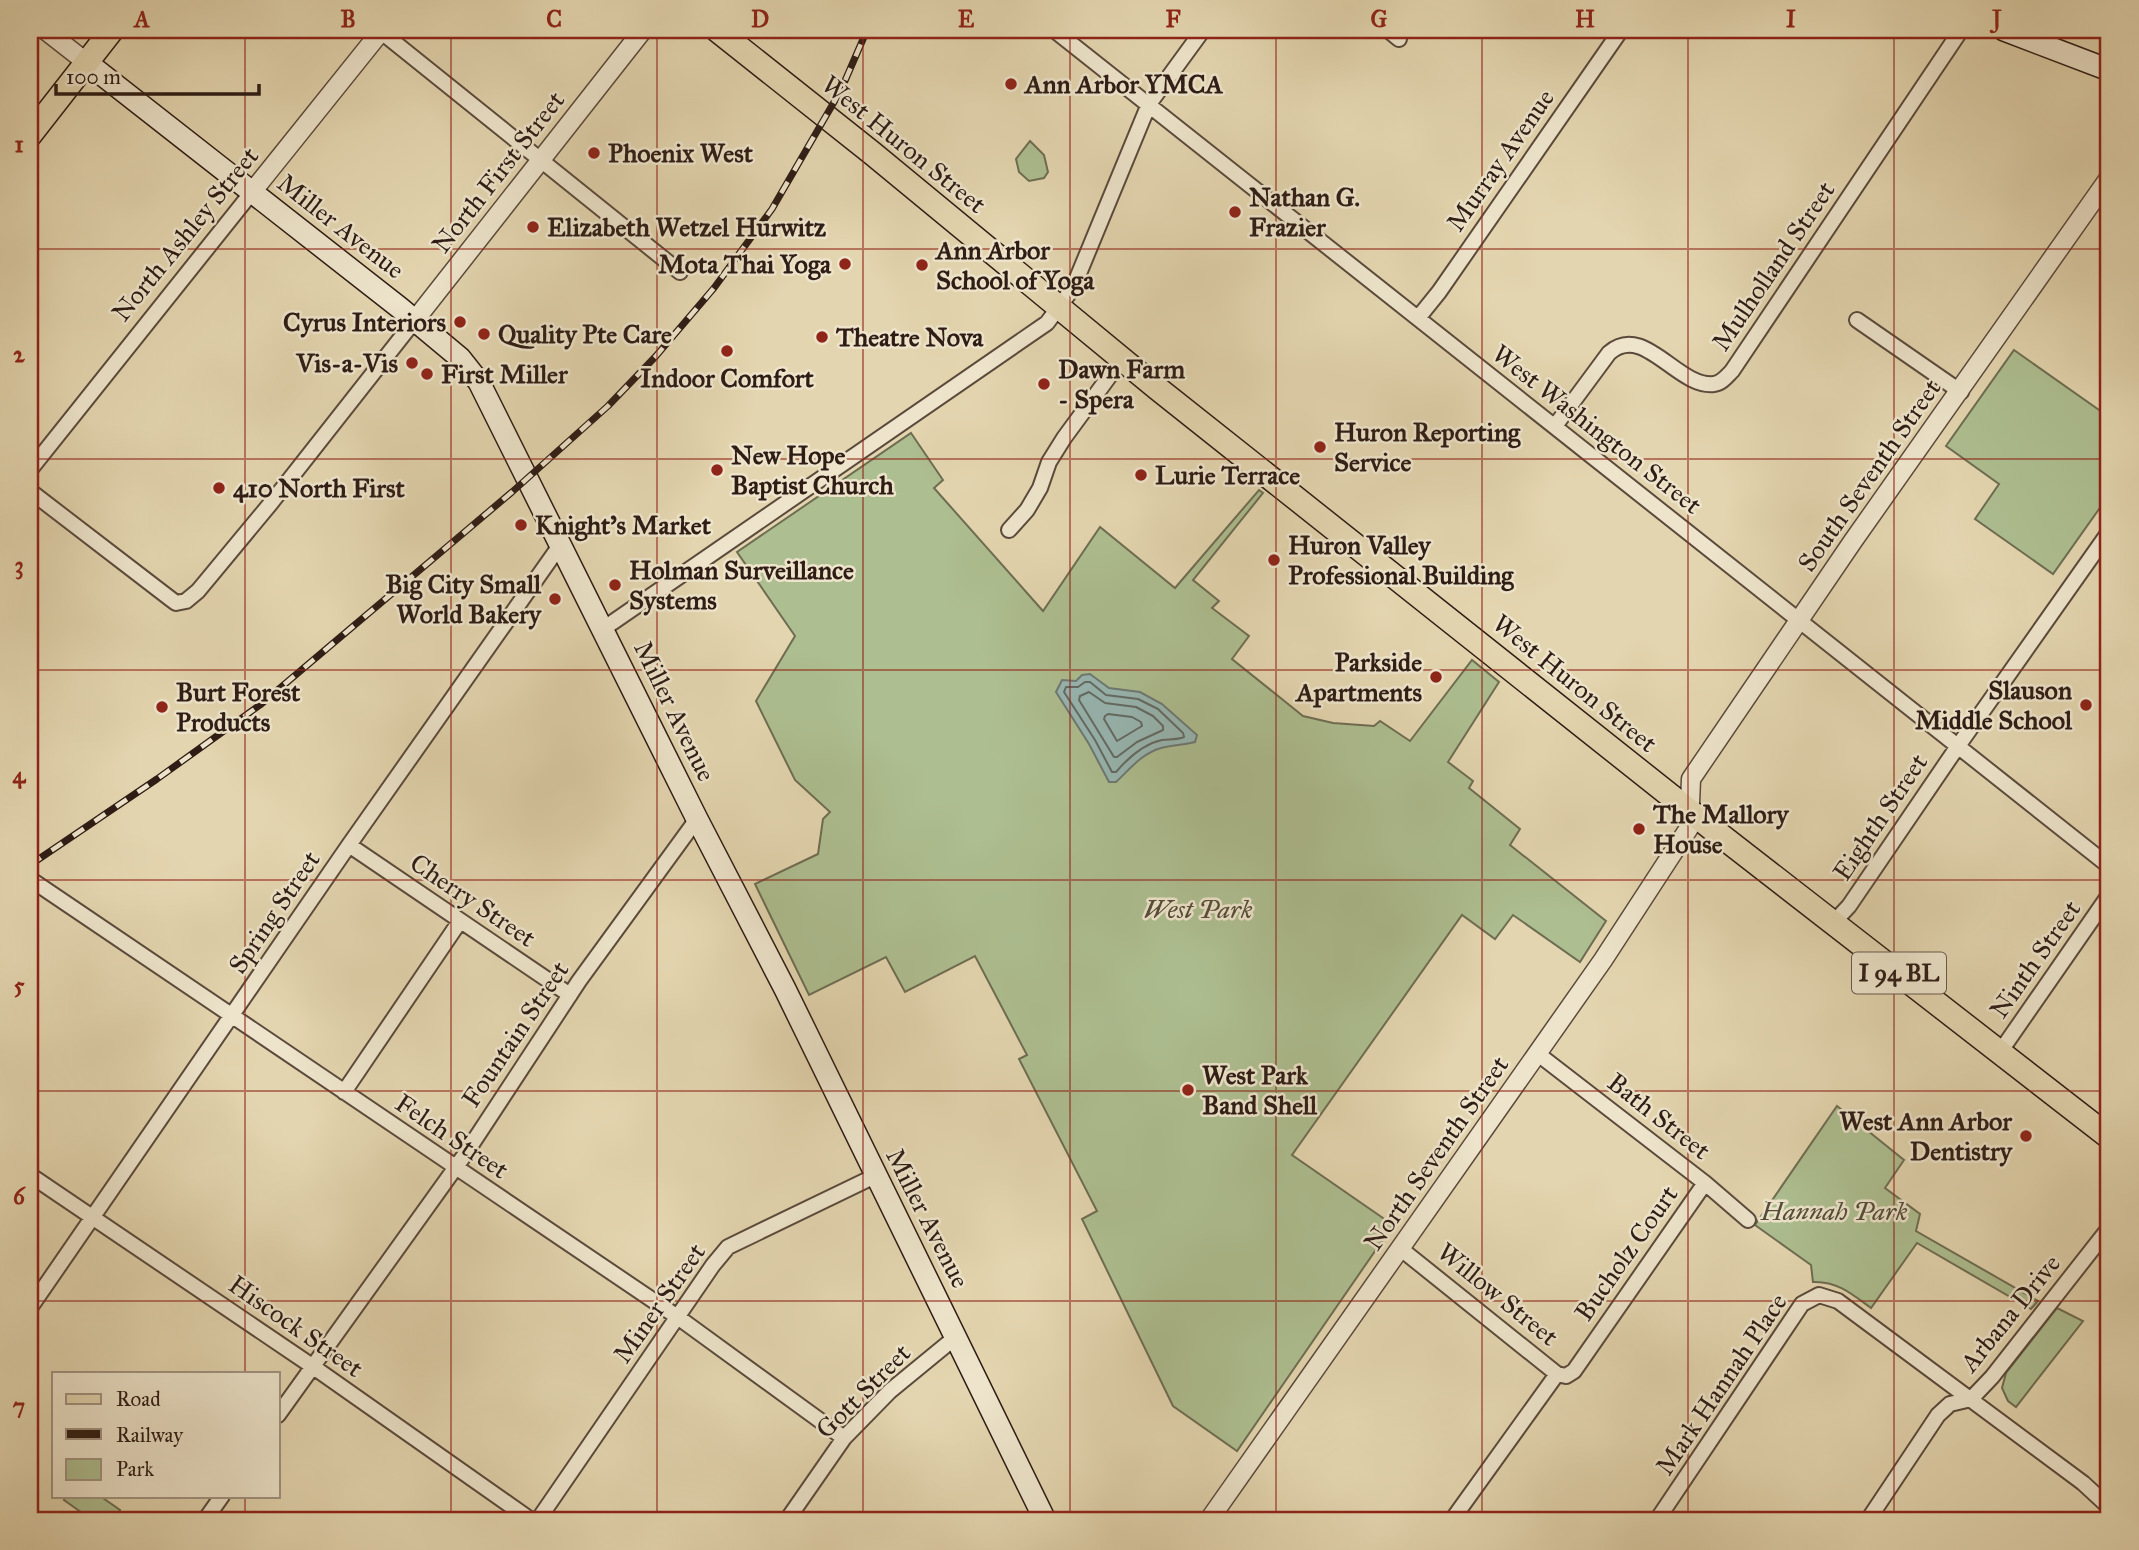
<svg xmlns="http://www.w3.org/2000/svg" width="2139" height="1550" font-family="'IM FELL Great Primer',serif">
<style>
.green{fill:#adbe90;stroke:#6e6d52;stroke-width:2}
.water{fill:#97b7b3;stroke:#6d7974;stroke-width:2}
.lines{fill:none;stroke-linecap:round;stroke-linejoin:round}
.shore{stroke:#626a64;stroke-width:2}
.minor-casing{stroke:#5b4a3c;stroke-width:18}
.tertiary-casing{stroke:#5b4a3c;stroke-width:21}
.secondary-casing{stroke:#2e1c15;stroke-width:24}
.primary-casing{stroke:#2e1c15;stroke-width:26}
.minor{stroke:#ede4cb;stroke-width:14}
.tertiary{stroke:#ede4cb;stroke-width:18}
.secondary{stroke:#ede4cb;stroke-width:21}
.primary{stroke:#e3d5af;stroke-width:23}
.rail-casing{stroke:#2e1c15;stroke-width:7}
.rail{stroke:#ede4cb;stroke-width:4.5;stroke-dasharray:13;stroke-linecap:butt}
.grid{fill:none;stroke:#8f2418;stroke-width:2;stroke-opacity:0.55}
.poi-dot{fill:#8f2418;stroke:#ede4cb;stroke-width:2.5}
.labels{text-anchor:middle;stroke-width:5;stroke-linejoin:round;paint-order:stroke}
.shield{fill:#ede4cb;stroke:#67584c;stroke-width:2}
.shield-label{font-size:24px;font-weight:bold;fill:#2e1c15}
.poi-label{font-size:26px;font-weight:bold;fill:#2e1c15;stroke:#ede4cb;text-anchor:start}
.street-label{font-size:26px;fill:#2e1c15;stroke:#ede4cb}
.park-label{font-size:26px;font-style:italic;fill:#544d3a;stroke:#ede4cb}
.neatline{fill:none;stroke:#8f2418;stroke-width:2.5}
.grid-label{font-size:23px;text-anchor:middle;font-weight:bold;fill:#8f2418}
</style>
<rect width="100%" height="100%" fill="#e3d5af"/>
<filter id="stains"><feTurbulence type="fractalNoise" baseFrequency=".00286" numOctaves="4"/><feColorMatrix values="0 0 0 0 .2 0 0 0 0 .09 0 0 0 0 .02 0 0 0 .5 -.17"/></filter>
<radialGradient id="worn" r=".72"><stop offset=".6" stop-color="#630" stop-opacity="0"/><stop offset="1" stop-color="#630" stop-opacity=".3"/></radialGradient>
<path class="green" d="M 1030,141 L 1044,155 L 1048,172 L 1044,178 L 1029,181 L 1019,172 L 1016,159 Z
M 2014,350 L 2109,417 L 2109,495 L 2053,574 L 1975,519 L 1999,484 L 1946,446 Z
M 911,433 L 943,480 L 934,488 L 1043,611 L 1100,527 L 1175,588 L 1259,490 L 1263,493 L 1193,580 L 1219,601 L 1212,608 L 1249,636 L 1232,659 L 1303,716 L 1333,723 L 1374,726 L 1380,721 L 1410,741 L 1472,660 L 1499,682 L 1448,762 L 1473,781 L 1469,788 L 1520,829 L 1510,845 L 1606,921 L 1580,962 L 1513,915 L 1495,939 L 1462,915 L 1292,1155 L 1393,1225 L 1237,1451 L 1173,1406 L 1082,1219 L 1097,1211 L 1019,1059 L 1027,1055 L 975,956 L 905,992 L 886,957 L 809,995 L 755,884 L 818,854 L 823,819 L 830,812 L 795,780 L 756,701 L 795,636 L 737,552 Z
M 1837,1106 L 1904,1160 L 1885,1188 L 1920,1214 L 1916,1231 L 2038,1301 L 2031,1309 L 1917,1243 L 1871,1308 C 1852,1294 1837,1281 1813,1282 L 1811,1265 L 1755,1225 Z
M 2057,1308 L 2083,1321 L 2016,1407 L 2008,1401 L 2002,1388 L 2006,1373 Z
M 67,1496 L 100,1496 L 120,1510 L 112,1520 L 92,1520 L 64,1500 Z"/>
<path class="water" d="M 1090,674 L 1109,688 L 1140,692 L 1162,704 L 1197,735 L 1195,742 C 1184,745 1172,745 1161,748 C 1141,754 1130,769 1116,782 L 1109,782 L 1089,744 L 1056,692 L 1062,680 L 1076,681 L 1082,675 Z"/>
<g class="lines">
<path class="shore" d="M 1085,682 L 1090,682 L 1106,695 L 1138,699 L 1158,709 L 1183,733 L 1184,737 C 1177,740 1170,739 1162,740 C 1143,744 1128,758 1116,772 L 1112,772 L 1095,740 L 1064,692 L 1066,687 L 1078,687 Z
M 1089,692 L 1105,703 L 1136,707 L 1153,716 L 1163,726 L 1163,730 L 1137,742 L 1117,757 L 1114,757 L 1079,700 L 1080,696 Z
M 1108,714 L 1132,717 L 1141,722 L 1142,726 L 1117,741 L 1104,719 L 1105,716 Z"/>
<defs>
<path id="minor" d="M 379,30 L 680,272
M 1054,30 L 2109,866
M 1388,30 L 1399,39
M 1418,318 L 1439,292 L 1621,30
M 1857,320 L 1961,392
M 1555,426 L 1609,353 C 1644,322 1677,388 1714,384 C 1722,383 1727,376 1732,371 L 1961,30
M 30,470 L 252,192
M 30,491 L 172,600 L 176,603 L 186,601 L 198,591 L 271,503 L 415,320
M 1009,530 L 1027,510 L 1040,488 L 1049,462 L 1064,438 L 1122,359
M 603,629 L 1047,323 L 1073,288 L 1149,104 L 1203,30
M 349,845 L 570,995
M 30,879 L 679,1318 L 844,1438
M 1834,922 L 1849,906 L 1958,746 L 2109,532
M 2000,1052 L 2109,895
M 1538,1054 L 1705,1183 L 1748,1220
M 344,1092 L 460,921
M 30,1175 L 312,1366 L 531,1520
M 1401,1249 L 1557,1374
M 30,1308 L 349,845 L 561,544
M 1557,1374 L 1566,1376 L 1574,1371 L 1705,1183
M 278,1415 L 466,1153 L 579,981 L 697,819
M 205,1520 L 222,1496
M 538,1520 L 713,1265 L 728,1247 L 875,1176
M 787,1520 L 844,1438 L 890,1391 L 957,1336
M 1452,1520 L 1557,1374
M 1657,1520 L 1802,1304 L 1819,1295 L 1838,1301 L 2083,1483 L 2109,1507
M 1868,1520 L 1938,1415 L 1950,1404 L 1971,1399 L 1992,1377 L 2109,1228"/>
<path id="tertiary" d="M 45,30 L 86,62
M 252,192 L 382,30
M 415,320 L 643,30
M 1209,1520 L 1603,960 L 1689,828 L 1691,779 L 1853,541 L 2109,178"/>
<path id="secondary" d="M 2004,30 L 2109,70
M 86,62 L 400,308 L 460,358 L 479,382 L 697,819 L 785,989 L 1045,1520"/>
<path id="primary" d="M 717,30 L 872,153 L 1157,388 L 1715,831 L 2109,1137
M 30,135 L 112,30"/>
</defs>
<use href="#minor" class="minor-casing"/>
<use href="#tertiary" class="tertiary-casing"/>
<use href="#secondary" class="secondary-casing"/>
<use href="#primary" class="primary-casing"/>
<use href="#minor" class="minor"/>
<use href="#tertiary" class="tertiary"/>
<use href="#secondary" class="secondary"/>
<use href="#primary" class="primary"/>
<defs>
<path id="rail" d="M 30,865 L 157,779 L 260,705 L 512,492 L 608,406 L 656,356 L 714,288 L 772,209 L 841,90 L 867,30"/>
</defs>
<use href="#rail" class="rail-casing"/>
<use href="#rail" class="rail"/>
</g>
<path class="grid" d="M 245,30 L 245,1373M 451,30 L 451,1520M 657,30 L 657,1520M 863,30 L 863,1520M 1070,30 L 1070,1520M 1276,30 L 1276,1520M 1482,30 L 1482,1520M 1688,30 L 1688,1520M 1894,30 L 1894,1520M 30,249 L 2109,249M 30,459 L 2109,459M 30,670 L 2109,670M 30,880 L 2109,880M 30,1091 L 2109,1091M 30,1301 L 2109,1301M 245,1496 L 245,1520"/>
<g class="poi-dot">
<circle cx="1011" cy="84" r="7"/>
<circle cx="594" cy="153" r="7"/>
<circle cx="1235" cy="212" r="7"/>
<circle cx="533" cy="227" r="7"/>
<circle cx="845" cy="264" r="7"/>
<circle cx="922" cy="265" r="7"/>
<circle cx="460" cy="322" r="7"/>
<circle cx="484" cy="334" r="7"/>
<circle cx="822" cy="337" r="7"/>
<circle cx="727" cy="351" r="7"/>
<circle cx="412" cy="363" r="7"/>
<circle cx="427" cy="374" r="7"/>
<circle cx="1044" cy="384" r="7"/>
<circle cx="1320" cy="447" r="7"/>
<circle cx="717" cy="470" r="7"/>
<circle cx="1141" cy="475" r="7"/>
<circle cx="219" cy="488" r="7"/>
<circle cx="521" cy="525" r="7"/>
<circle cx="1274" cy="560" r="7"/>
<circle cx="615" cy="585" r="7"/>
<circle cx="555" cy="599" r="7"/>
<circle cx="1436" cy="677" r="7"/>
<circle cx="2086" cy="705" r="7"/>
<circle cx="162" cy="707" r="7"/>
<circle cx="1639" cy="829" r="7"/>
<circle cx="1188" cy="1090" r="7"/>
<circle cx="2026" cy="1136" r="7"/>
</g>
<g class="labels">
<rect class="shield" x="1852" y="952.5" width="94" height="41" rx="5"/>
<g class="shield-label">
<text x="1899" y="981">I 94 BL</text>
</g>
<g class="poi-label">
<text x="1025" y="93">Ann Arbor YMCA</text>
<text x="608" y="162">Phoenix West</text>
<text x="1249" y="206">Nathan G.<tspan x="1249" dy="30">Frazier</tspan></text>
<text x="547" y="236">Elizabeth Wetzel Hurwitz</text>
<text x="936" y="259">Ann Arbor<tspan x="936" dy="30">School of Yoga</tspan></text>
<text x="831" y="273" text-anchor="end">Mota Thai Yoga</text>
<text x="446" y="331" text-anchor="end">Cyrus Interiors</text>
<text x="498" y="343">Quality Pte Care</text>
<text x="836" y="346">Theatre Nova</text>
<text x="398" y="372" text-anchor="end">Vis-a-Vis</text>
<text x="1058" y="378">Dawn Farm<tspan x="1058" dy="30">- Spera</tspan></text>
<text x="441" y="383">First Miller</text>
<text x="727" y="387" text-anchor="middle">Indoor Comfort</text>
<text x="1334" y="441">Huron Reporting<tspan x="1334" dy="30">Service</tspan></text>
<text x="731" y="464">New Hope<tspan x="731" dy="30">Baptist Church</tspan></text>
<text x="1155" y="484">Lurie Terrace</text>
<text x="233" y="497">410 North First</text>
<text x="535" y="534">Knight's Market</text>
<text x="1288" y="554">Huron Valley<tspan x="1288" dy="30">Professional Building</tspan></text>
<text x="629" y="579">Holman Surveillance<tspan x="629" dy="30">Systems</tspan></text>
<text x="541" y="593" text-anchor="end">Big City Small<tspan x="541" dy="30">World Bakery</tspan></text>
<text x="1422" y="671" text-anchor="end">Parkside<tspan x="1422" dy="30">Apartments</tspan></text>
<text x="2072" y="699" text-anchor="end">Slauson<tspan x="2072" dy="30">Middle School</tspan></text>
<text x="176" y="701">Burt Forest<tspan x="176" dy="30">Products</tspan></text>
<text x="1653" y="823">The Mallory<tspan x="1653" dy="30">House</tspan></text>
<text x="1202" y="1084">West Park<tspan x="1202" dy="30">Band Shell</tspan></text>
<text x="2012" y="1130" text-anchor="end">West Ann Arbor<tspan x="2012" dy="30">Dentistry</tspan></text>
</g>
<g class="street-label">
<text transform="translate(904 144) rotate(39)" y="9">West Huron Street</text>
<text transform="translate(1500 160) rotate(-55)" y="9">Murray Avenue</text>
<text transform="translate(498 172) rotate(-52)" y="9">North First Street</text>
<text transform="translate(341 226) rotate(38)" y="9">Miller Avenue</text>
<text transform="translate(185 234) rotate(-51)" y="9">North Ashley Street</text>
<text transform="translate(1773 266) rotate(-56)" y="9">Mulholland Street</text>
<text transform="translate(1597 429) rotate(38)" y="9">West Washington Street</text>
<text transform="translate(1869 475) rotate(-55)" y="9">South Seventh Street</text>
<text transform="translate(1575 683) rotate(39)" y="9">West Huron Street</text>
<text transform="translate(675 711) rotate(64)" y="9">Miller Avenue</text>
<text transform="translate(1880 817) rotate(-56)" y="9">Eighth Street</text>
<text transform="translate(473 900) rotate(34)" y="9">Cherry Street</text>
<text transform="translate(274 912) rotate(-56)" y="9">Spring Street</text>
<text transform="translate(2035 959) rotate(-55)" y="9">Ninth Street</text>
<text transform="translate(515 1034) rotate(-56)" y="9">Fountain Street</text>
<text transform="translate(1659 1116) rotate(38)" y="9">Bath Street</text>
<text transform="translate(452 1136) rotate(34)" y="9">Felch Street</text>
<text transform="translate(1436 1153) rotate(-55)" y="9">North Seventh Street</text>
<text transform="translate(928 1218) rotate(63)" y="9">Miller Avenue</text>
<text transform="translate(1626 1253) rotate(-55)" y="9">Bucholz Court</text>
<text transform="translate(1498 1294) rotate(39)" y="9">Willow Street</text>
<text transform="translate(659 1303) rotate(-55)" y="9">Miner Street</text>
<text transform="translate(2010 1313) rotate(-51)" y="9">Arbana Drive</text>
<text transform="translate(296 1326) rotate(35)" y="9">Hiscock Street</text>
<text transform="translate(1721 1384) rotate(-56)" y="9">Mark Hannah Place</text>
<text transform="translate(863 1391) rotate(-45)" y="9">Gott Street</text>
</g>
<g class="park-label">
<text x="1198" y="918">West Park</text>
<text x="1834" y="1220">Hannah Park</text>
</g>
</g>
<rect width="2139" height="1550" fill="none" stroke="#e3d5af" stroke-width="77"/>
<rect x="52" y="1372" width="228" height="126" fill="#ede4cb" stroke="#a19482" stroke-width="2"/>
<rect x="66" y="1394" width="35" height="10" fill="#e3d5af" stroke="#a19482" stroke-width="2"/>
<text x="116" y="1406" font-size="21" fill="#2e1c15">Road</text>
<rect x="66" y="1429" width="35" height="10" fill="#2e1c15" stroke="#a19482" stroke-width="2"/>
<text x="116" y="1442" font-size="21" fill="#2e1c15">Railway</text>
<rect x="66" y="1459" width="35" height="21" fill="#adbe90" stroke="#a19482" stroke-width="2"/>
<text x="116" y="1476" font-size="21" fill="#2e1c15">Park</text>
<path d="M56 84v10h203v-10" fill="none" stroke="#2e1c15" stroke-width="3.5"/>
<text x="66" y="84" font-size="21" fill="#2e1c15" stroke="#ede4cb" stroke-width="5" paint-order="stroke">100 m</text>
<rect x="38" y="38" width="2062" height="1474" class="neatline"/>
<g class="grid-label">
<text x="142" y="27">A</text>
<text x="348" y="27">B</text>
<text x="554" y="27">C</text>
<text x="760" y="27">D</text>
<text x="966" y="27">E</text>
<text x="1173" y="27">F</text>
<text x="1379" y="27">G</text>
<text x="1585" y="27">H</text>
<text x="1791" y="27">I</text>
<text x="1997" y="27">J</text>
<text x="19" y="152">1</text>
<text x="19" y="362">2</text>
<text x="19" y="573">3</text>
<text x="19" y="783">4</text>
<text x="19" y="993">5</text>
<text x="19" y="1204">6</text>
<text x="19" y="1414">7</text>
</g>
<rect width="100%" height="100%" filter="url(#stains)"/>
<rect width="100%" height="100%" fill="url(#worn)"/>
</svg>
